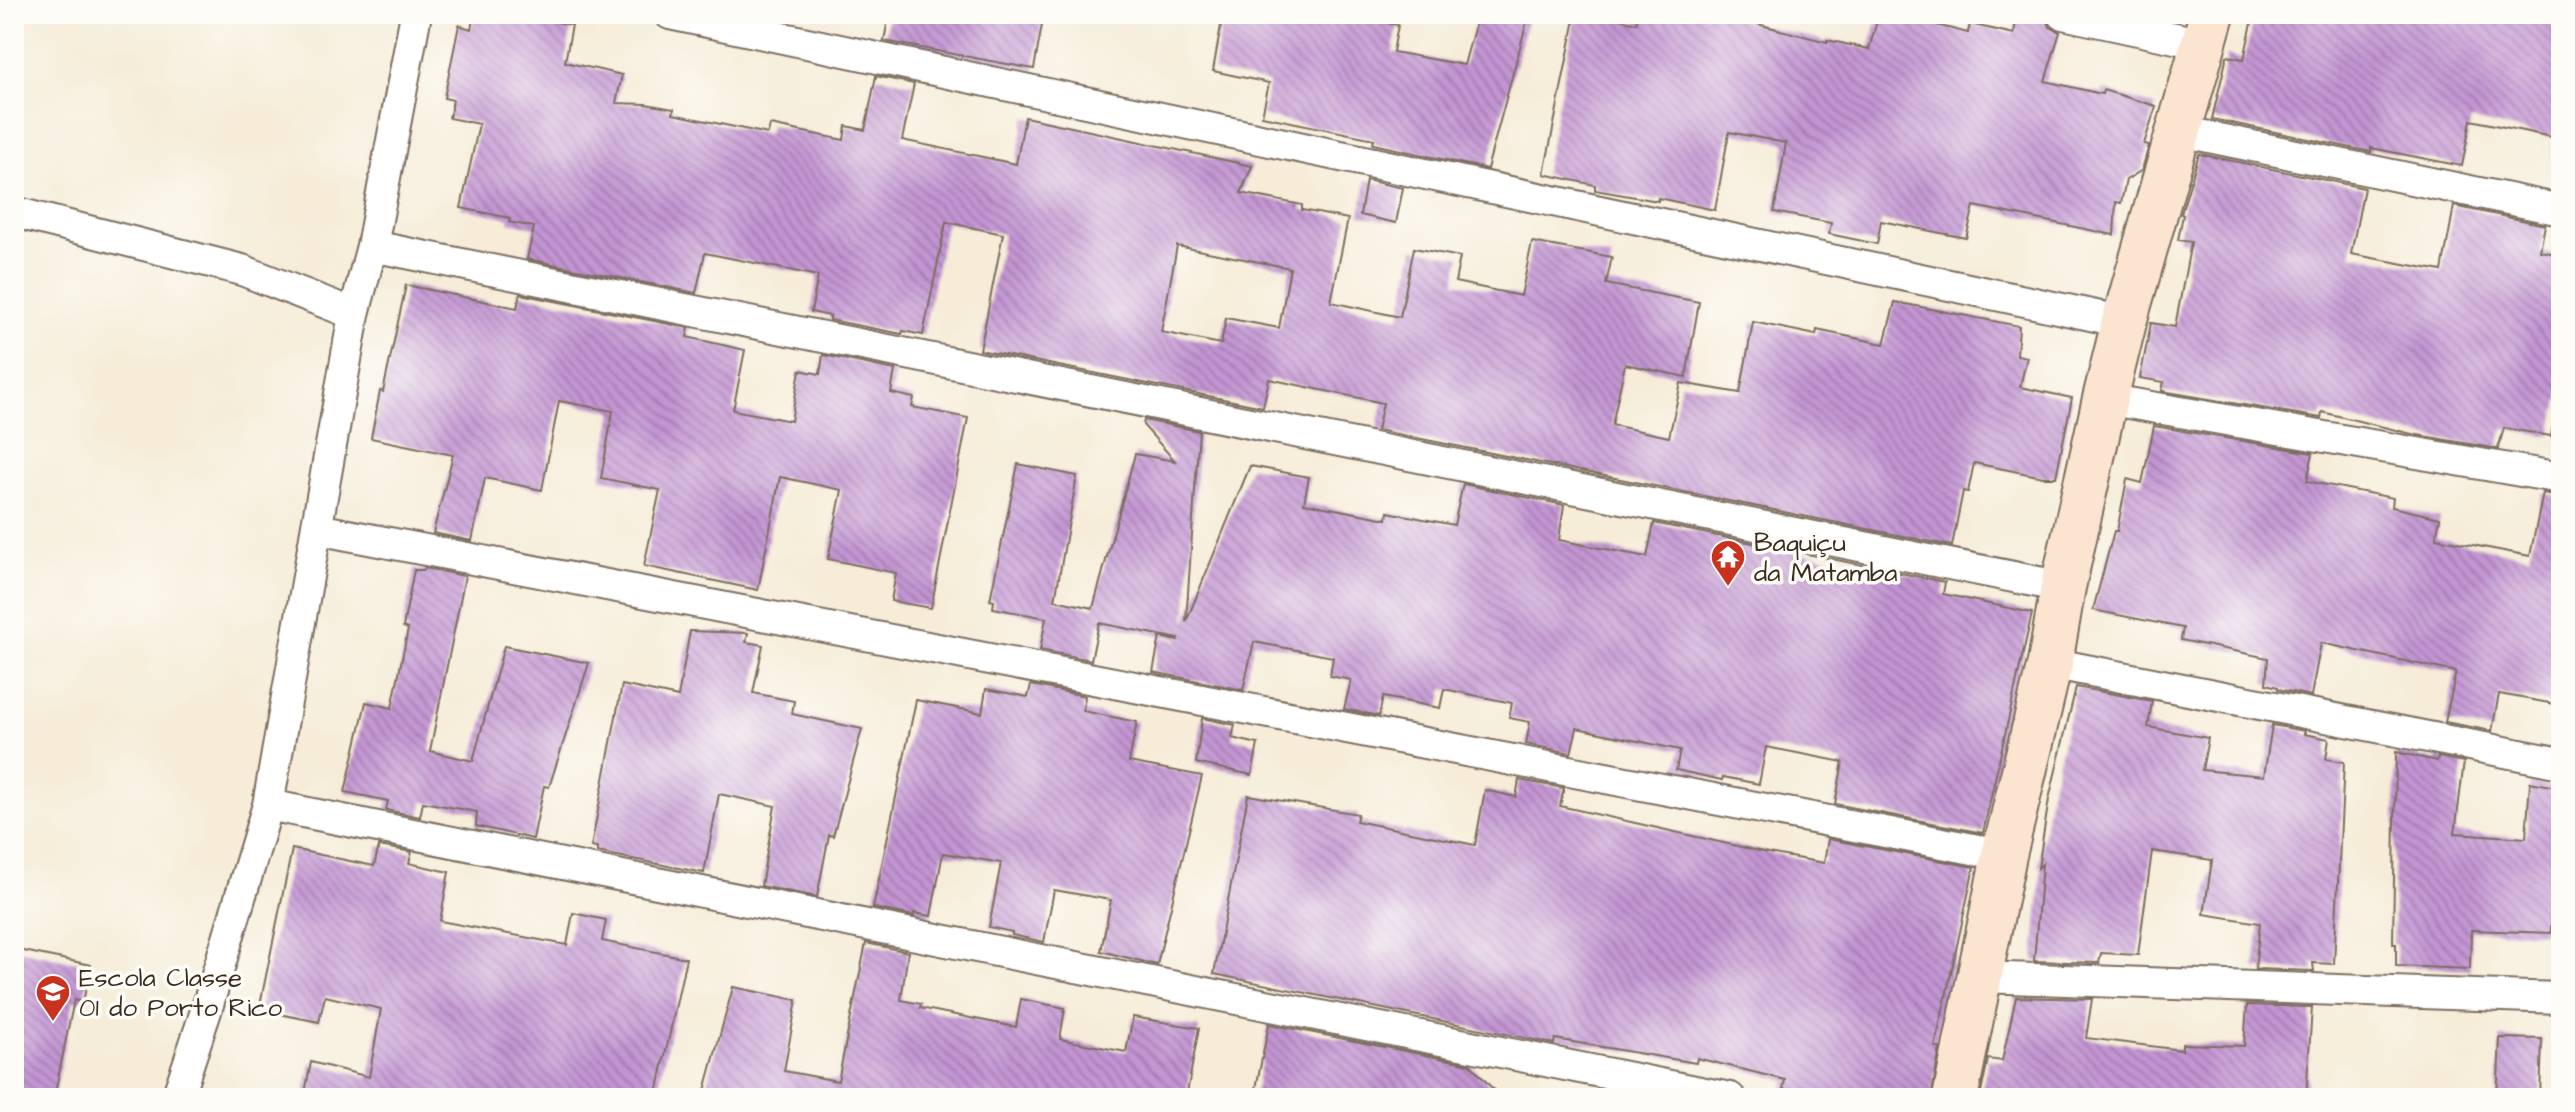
<svg xmlns="http://www.w3.org/2000/svg" width="2575" height="1112" font-family="'Architects Daughter',sans-serif">
<style>
.building{fill:url(#building-back-hatch);fill-rule:evenodd}
.lines{fill:none;stroke-linecap:round;stroke-linejoin:round}
.street-casing{stroke:#7c6e5f;stroke-width:34}
.secondary-casing{stroke:#7c6e5f;stroke-width:48}
.street{stroke:#fff;stroke-width:30}
.secondary{stroke:#fce5d0;stroke-width:44}
.labels{text-anchor:middle;stroke-width:7;stroke-linejoin:round;paint-order:stroke}
.poi-label{font-size:26px;fill:#3b2a1e;stroke:#fdfcf7;text-anchor:start}
</style>
<defs>
<pattern id="building-back-hatch" width="6" height="6" patternUnits="userSpaceOnUse" patternTransform="scale(2)"><rect width="6" height="6" fill="#c395d3"/><path d="M-1 5l2 2M0 0l6 6M5-1l2 2" fill="none" stroke="#a07aab"/></pattern>
</defs>
<rect width="100%" height="100%" fill="#fdfcf7"/>
<filter id="ink" filterUnits="userSpaceOnUse"><feTurbulence type="fractalNoise" baseFrequency=".0125" numOctaves="2"/><feDisplacementMap in="SourceGraphic" scale="16" xChannelSelector="R" yChannelSelector="G"/><feConvolveMatrix kernelMatrix="1 2 1 2 8 2 1 2 1" color-interpolation-filters="sRGB"/></filter>
<filter id="wash" filterUnits="userSpaceOnUse"><feTurbulence type="fractalNoise" baseFrequency=".006" numOctaves="4" result="noise"/><feDisplacementMap in="SourceGraphic" scale="32" xChannelSelector="R" yChannelSelector="G"/><feGaussianBlur stdDeviation="1.8" result="paint"/><feColorMatrix in="noise" values="0 0 0 0 0 0 0 0 0 0 0 0 0 0 0 0 0 1.4 0 .05"/><feComposite in="paint" operator="in"/></filter>
<g filter="url(#wash)">
<rect width="100%" height="100%" fill="#f6ecd8"/>
<g id="blocks">
<path class="building" d="M 474,14 L 518,14 L 572,25 L 565,62 L 622,75 L 616,103 L 646,104 L 674,109 L 673,114 L 768,134 L 770,125 L 844,140 L 846,126 L 865,130 L 876,76 L 914,84 L 902,140 L 1016,164 L 1025,117 L 1252,166 L 1241,193 L 1302,205 L 1302,210 L 1348,219 L 1331,302 L 1400,317 L 1414,248 L 1460,257 L 1455,282 L 1521,296 L 1532,242 L 1612,257 L 1606,284 L 1699,302 L 1686,377 L 1625,364 L 1612,425 L 1669,437 L 1681,383 L 1740,393 L 1753,322 L 1816,335 L 1817,330 L 1884,344 L 1895,302 L 2019,326 L 2017,355 L 2027,357 L 2020,387 L 2072,398 L 2056,477 L 2043,477 L 1974,463 L 1968,492 L 1963,491 L 1952,546 L 1377,430 L 1383,403 L 1269,379 L 1263,407 L 980,350 L 1003,234 L 946,222 L 923,335 L 903,331 L 902,334 L 830,320 L 830,316 L 811,312 L 818,276 L 705,253 L 696,293 L 527,259 L 534,227 L 509,222 L 510,218 L 461,208 L 479,124 L 449,118 L 453,100 L 444,98 L 459,25 L 471,29 ZM 1177,246 L 1290,268 L 1279,328 L 1226,318 L 1221,344 L 1161,332 Z
M 889,14 L 1044,14 L 1034,69 L 884,41 Z
M 1223,14 L 1358,14 L 1358,18 L 1398,25 L 1393,52 L 1464,65 L 1478,14 L 1529,14 L 1487,169 L 1373,144 L 1374,139 L 1262,116 L 1269,83 L 1213,71 Z
M 1576,14 L 1601,14 L 1636,23 L 1639,14 L 1719,14 L 1827,42 L 1827,40 L 1869,49 L 1879,14 L 1893,14 L 1968,33 L 1970,24 L 2014,34 L 2017,14 L 2045,14 L 2050,27 L 2060,32 L 2045,81 L 2102,94 L 2103,90 L 2156,106 L 2144,144 L 2149,145 L 2142,170 L 2126,180 L 2121,203 L 2116,202 L 2114,235 L 1974,206 L 1966,238 L 1881,221 L 1877,244 L 1829,234 L 1831,223 L 1774,212 L 1786,143 L 1729,132 L 1715,210 L 1658,198 L 1658,201 L 1595,190 L 1595,185 L 1544,174 Z
M 2254,14 L 2561,14 L 2561,139 L 2471,120 L 2462,166 L 2371,148 L 2371,152 L 2212,119 L 2227,56 L 2244,59 Z
M 2199,154 L 2364,188 L 2351,254 L 2442,271 L 2454,206 L 2545,225 L 2540,251 L 2561,255 L 2561,384 L 2551,436 L 2504,428 L 2498,449 L 2412,434 L 2322,412 L 2321,418 L 2162,391 L 2164,382 L 2140,378 L 2151,323 L 2175,327 L 2191,242 L 2178,240 L 2183,215 L 2181,214 Z
M 1366,180 L 1403,188 L 1396,223 L 1360,215 Z
M 406,285 L 517,308 L 520,294 L 689,328 L 687,337 L 745,350 L 733,410 L 791,421 L 800,370 L 820,374 L 823,355 L 895,370 L 891,393 L 914,398 L 912,407 L 968,418 L 931,608 L 891,601 L 896,573 L 828,559 L 842,490 L 780,477 L 758,590 L 644,566 L 660,490 L 601,478 L 613,411 L 559,401 L 542,490 L 485,478 L 472,541 L 433,533 L 453,455 L 371,438 L 380,391 L 383,392 Z
M 1144,420 L 1199,431 L 1186,622 L 1250,466 L 1309,477 L 1304,503 L 1387,519 L 1388,512 L 1454,525 L 1463,484 L 1564,505 L 1559,540 L 1647,557 L 1654,523 L 1945,582 L 1943,594 L 2032,613 L 1983,833 L 1835,804 L 1843,762 L 1766,747 L 1759,784 L 1723,777 L 1722,780 L 1676,770 L 1680,750 L 1577,728 L 1571,753 L 1526,744 L 1530,722 L 1509,718 L 1512,703 L 1444,689 L 1440,708 L 1383,697 L 1379,716 L 1344,709 L 1351,680 L 1330,676 L 1333,657 L 1254,642 L 1243,690 L 1153,672 L 1160,637 L 1178,641 L 1179,639 L 1099,623 L 1091,660 L 1040,650 L 1046,618 L 993,608 L 994,601 L 990,600 L 1018,464 L 1077,476 L 1055,600 L 1093,608 L 1135,454 L 1175,461 L 1143,425 Z
M 2154,426 L 2313,453 L 2307,481 L 2393,498 L 2392,507 L 2440,518 L 2436,538 L 2530,556 L 2543,493 L 2561,496 L 2561,705 L 2499,694 L 2492,731 L 2445,722 L 2456,672 L 2321,643 L 2311,696 L 2278,689 L 2278,687 L 2266,684 L 2268,658 L 2181,640 L 2183,628 L 2093,610 L 2114,531 L 2117,531 L 2127,479 L 2142,483 Z
M 425,568 L 465,576 L 430,751 L 473,761 L 504,646 L 589,663 L 549,787 L 544,786 L 533,839 L 476,826 L 477,812 L 423,802 L 420,817 L 386,810 L 388,801 L 345,792 L 366,702 L 392,708 L 408,629 L 403,627 L 414,570 L 424,570 Z
M 690,631 L 748,633 L 746,642 L 763,645 L 753,693 L 794,701 L 792,714 L 862,729 L 833,836 L 829,835 L 817,897 L 761,886 L 775,806 L 719,794 L 704,873 L 597,852 L 597,848 L 591,847 L 622,685 L 678,697 Z
M 1031,685 L 1085,696 L 1083,711 L 1137,722 L 1129,762 L 1202,776 L 1157,965 L 1101,951 L 1111,900 L 1054,890 L 1044,942 L 1012,935 L 1012,932 L 989,927 L 1001,863 L 943,853 L 931,916 L 914,913 L 914,916 L 873,908 L 916,700 L 982,713 L 986,689 L 1028,697 Z
M 2076,687 L 2152,701 L 2148,727 L 2208,738 L 2202,770 L 2264,776 L 2272,725 L 2305,731 L 2304,734 L 2329,739 L 2326,759 L 2344,762 L 2334,964 L 2313,963 L 2314,971 L 2255,969 L 2260,923 L 2204,914 L 2212,860 L 2152,851 L 2138,955 L 2101,953 L 2099,963 L 2034,961 L 2042,864 L 2038,868 L 2049,799 Z
M 1202,718 L 1235,725 L 1232,738 L 1258,744 L 1252,775 L 1196,763 Z
M 2396,752 L 2437,761 L 2438,757 L 2464,762 L 2455,833 L 2526,838 L 2530,782 L 2561,788 L 2561,855 L 2554,854 L 2551,933 L 2471,930 L 2470,969 L 2396,966 L 2396,944 L 2393,944 Z
M 1519,780 L 1564,788 L 1560,806 L 1768,853 L 1824,863 L 1828,839 L 1974,867 L 1935,1047 L 1940,1048 L 1931,1098 L 1825,1098 L 1783,1089 L 1785,1080 L 1697,1058 L 1696,1063 L 1555,1039 L 1554,1044 L 1214,974 L 1248,795 L 1358,814 L 1356,821 L 1475,845 L 1485,790 L 1516,797 Z
M 379,846 L 412,852 L 409,863 L 449,872 L 440,921 L 567,945 L 573,913 L 606,920 L 602,941 L 686,958 L 656,1098 L 304,1098 L 311,1062 L 369,1077 L 381,1009 L 325,996 L 319,1022 L 259,1010 L 292,849 L 374,866 Z
M 866,943 L 908,952 L 901,1000 L 921,1004 L 920,1008 L 1016,1027 L 1021,999 L 1065,1008 L 1060,1039 L 1126,1052 L 1133,1017 L 1199,1028 L 1186,1098 L 703,1098 L 733,987 L 797,1000 L 784,1071 L 838,1081 Z
M 14,949 L 91,965 L 83,1002 L 74,1000 L 54,1098 L 14,1098 Z
M 2016,997 L 2092,999 L 2086,1038 L 2182,1050 L 2182,1044 L 2244,1046 L 2247,1005 L 2312,1007 L 2306,1098 L 1980,1098 L 1988,1059 L 2002,1061 Z
M 1269,1024 L 1470,1064 L 1501,1098 L 1254,1098 Z
M 2500,1038 L 2542,1039 L 2540,1098 L 2497,1098 Z"/>
</g>
</g>
<g filter="url(#ink)">
<use href="#blocks" fill-opacity="0" stroke="#7c6e5f" stroke-width="2"/>
<g class="lines">
<defs>
<path id="street" d="M 670,14 L 2124,322
M 2063,14 L 2203,44
M 2180,131 L 2561,210
M 14,212 L 242,270 L 354,314
M 372,246 L 2063,587
M 2105,399 L 2561,478
M 317,529 L 2004,855
M 2050,663 L 2561,763
M 268,805 L 1730,1098
M 1980,977 L 2561,998
M 177,1098 L 206,1011 L 268,805 L 354,314 L 372,246 L 416,14"/>
<path id="secondary" d="M 1955,1098 L 2004,855 L 2050,663 L 2063,587 L 2105,399 L 2124,322 L 2212,14"/>
</defs>
<use href="#street" class="street-casing"/>
<use href="#secondary" class="secondary-casing"/>
<use href="#street" class="street"/>
<use href="#secondary" class="secondary"/>
</g>
</g>
<defs>
<symbol id="temple-pin" viewBox="-11 -11 22 30"><path d="M0 17L-7.5 6A9.5 9.5 0 1 1 7.5 6Z" fill="#c8321e" stroke="#fdfcf7"/><path d="M0-6L5-2H3V0L6.5 2.5H4V6H1.5V3h-3V6H-4V2.5H-6.5L-3 0V-2H-5Z" fill="#fff"/></symbol>
<symbol id="school-pin" viewBox="-11 -11 22 30"><path d="M0 17L-7.5 6A9.5 9.5 0 1 1 7.5 6Z" fill="#c8321e" stroke="#fdfcf7"/><path d="M0-5L7-2L0 1L-7-2ZM-4 1L0 2.5L4 1V4Q0 6-4 4Z" fill="#fff"/></symbol>
</defs>
<g fill-rule="evenodd">
<use href="#temple-pin" x="1708" y="537" width="40" height="54"/>
<use href="#school-pin" x="33" y="972" width="40" height="54"/>
</g>
<g class="labels">
<g class="poi-label">
<text x="1754" y="551">Baquiçu<tspan x="1754" dy="30">da Matamba</tspan></text>
<text x="79" y="986">Escola Classe<tspan x="79" dy="30">01 do Porto Rico</tspan></text>
</g>
</g>
<rect width="2575" height="1112" fill="none" stroke="#fdfcf7" stroke-width="48"/>
</svg>
